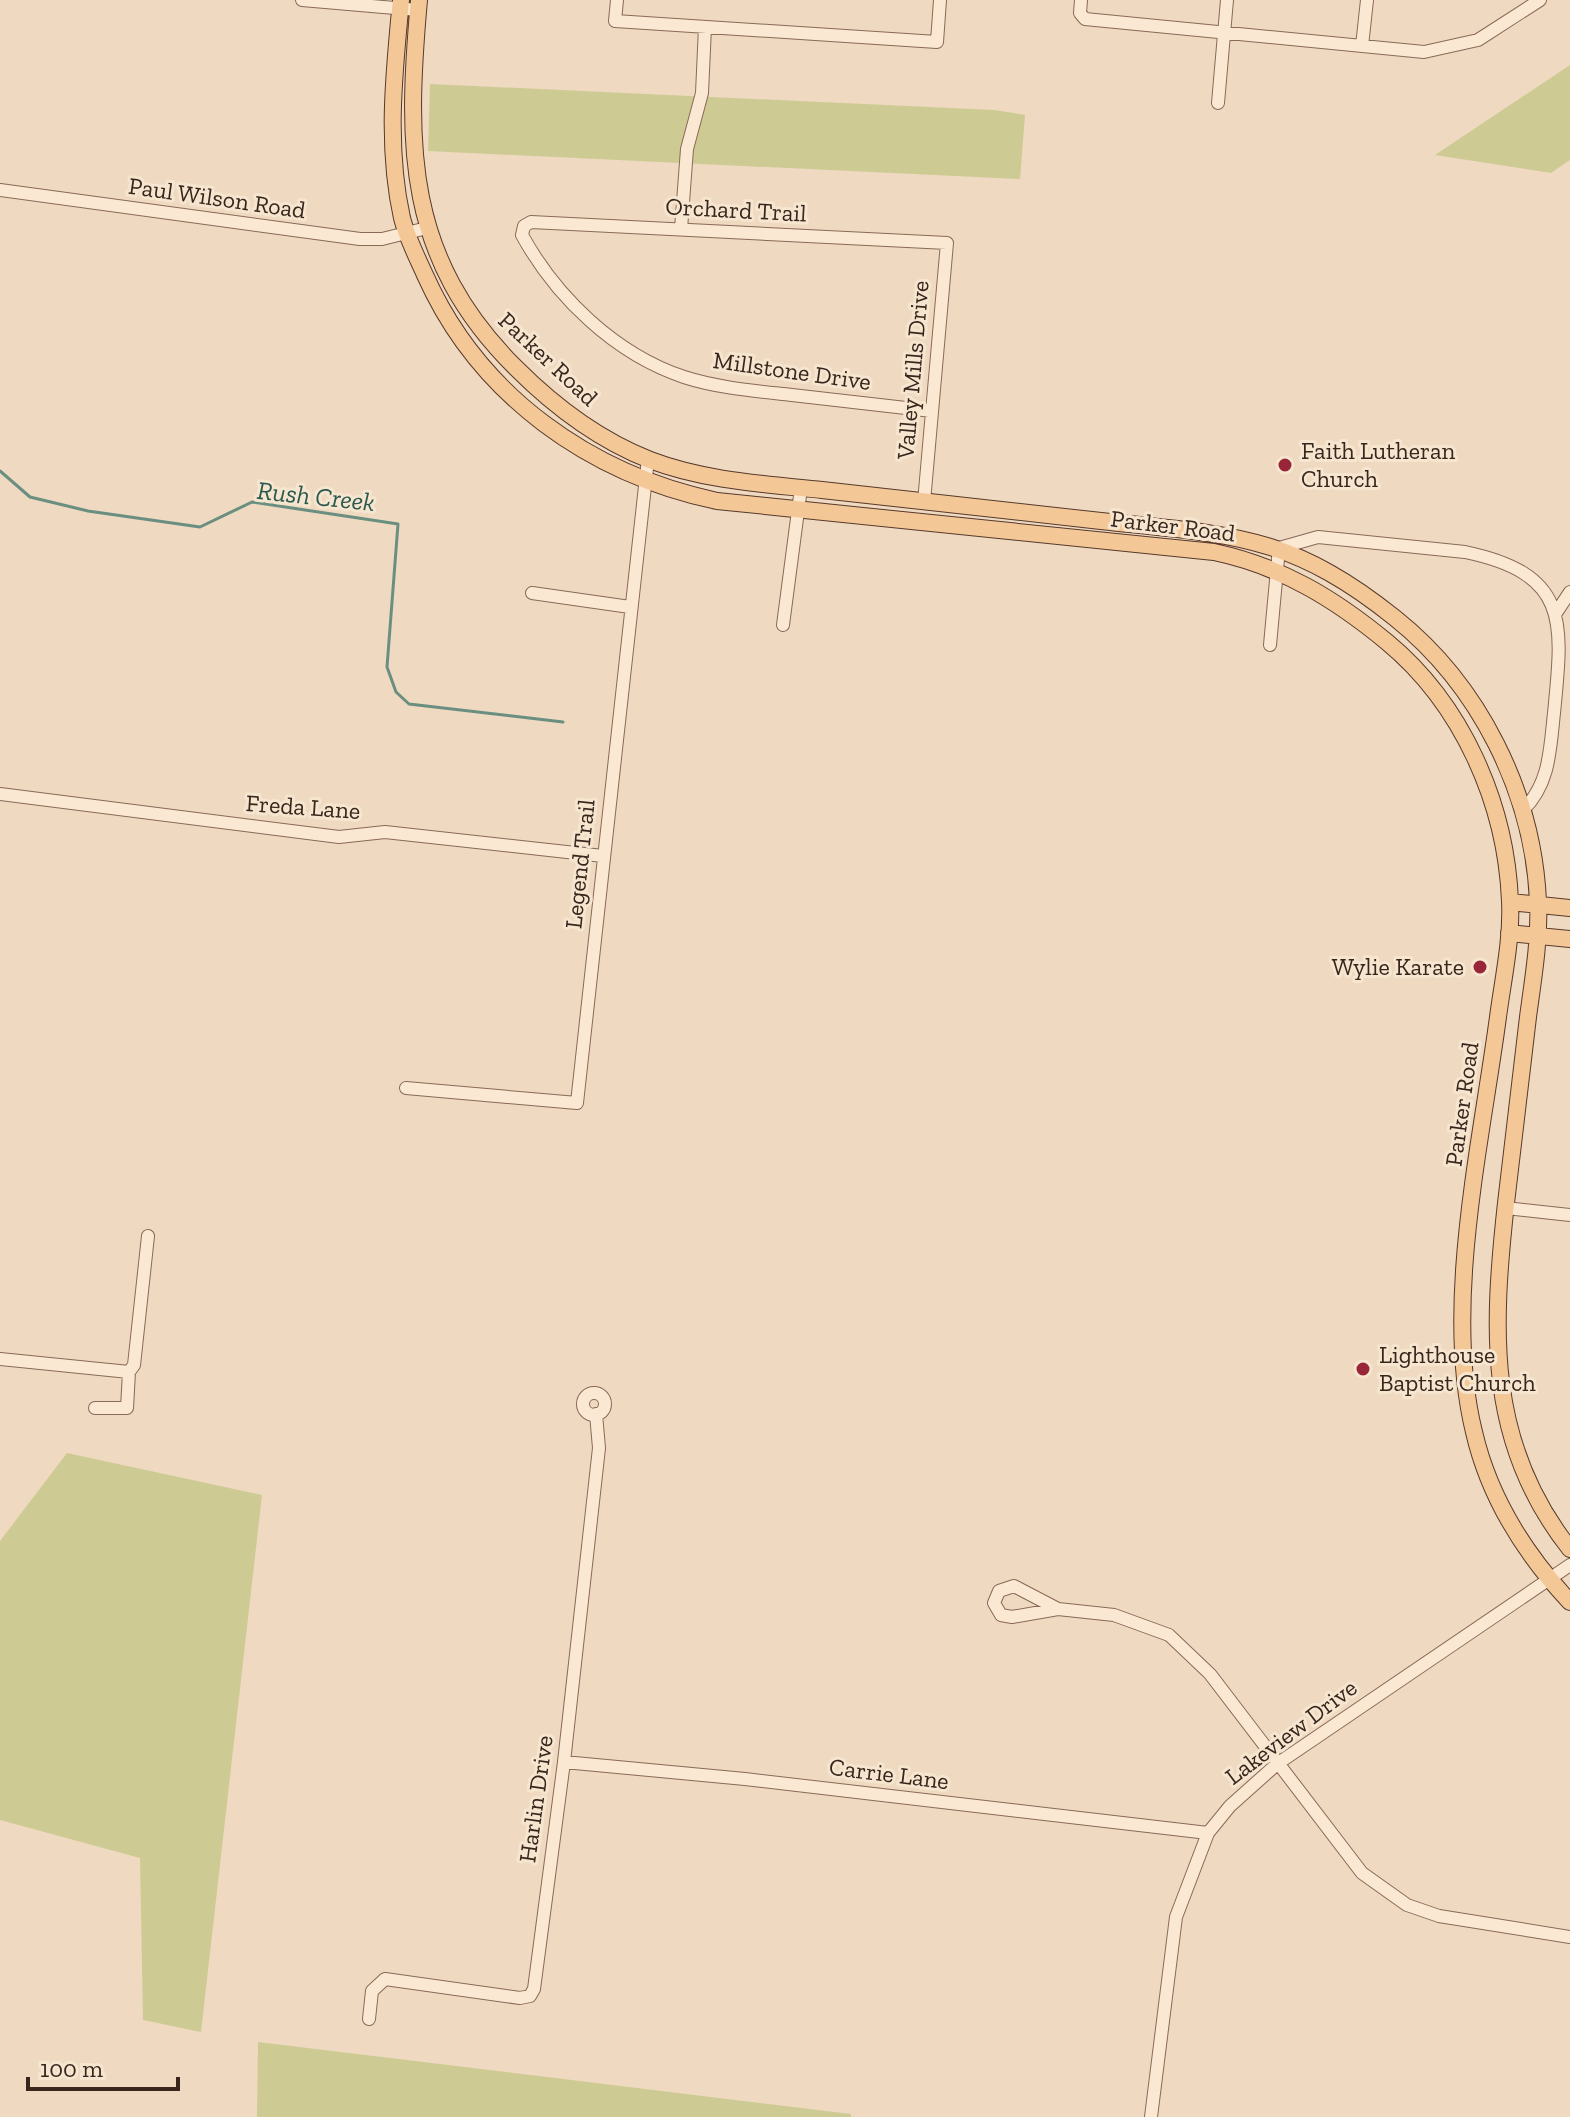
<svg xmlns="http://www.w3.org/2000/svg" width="1570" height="2117" font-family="'Zilla Slab',serif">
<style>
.green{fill:#cdcb93}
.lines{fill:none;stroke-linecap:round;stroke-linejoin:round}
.stream{stroke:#6a8f80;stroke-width:3}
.minor-casing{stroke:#896957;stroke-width:14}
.major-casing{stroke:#56392c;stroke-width:18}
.minor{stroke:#fae8d3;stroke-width:12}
.major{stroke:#f4c796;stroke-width:16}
.poi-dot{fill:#992539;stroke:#f6e5cf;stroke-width:3}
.labels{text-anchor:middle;stroke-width:6;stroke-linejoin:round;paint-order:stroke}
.street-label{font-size:24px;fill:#38251c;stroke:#f6e5cf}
.poi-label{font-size:24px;fill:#38251c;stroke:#f6e5cf;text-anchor:start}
.water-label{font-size:26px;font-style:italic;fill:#2b584e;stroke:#f6e5cf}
</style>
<rect width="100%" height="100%" fill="#efd9c0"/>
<path class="green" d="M 1570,65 L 1570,160 L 1551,173 L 1435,155 Z
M 430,84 L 994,110 L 1025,115 L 1020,179 L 428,151 Z
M 67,1453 L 262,1495 L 201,2032 L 143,2020 L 140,1858 L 0,1820 L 0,1541 Z
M 258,2042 L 851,2114 L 851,2117 L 257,2117 Z"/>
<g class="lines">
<path class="stream" d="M 0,471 L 30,497 L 88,511 L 200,527 L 252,502 L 398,524 L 387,667 L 396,692 L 409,704 L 563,722"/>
<defs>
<path id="minor" d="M 302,0 L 418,10
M 617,0 L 615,21 L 937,42 L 940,0
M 1081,0 L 1080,13 L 1085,19 L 1424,52 L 1478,40 L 1540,0
M 1362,46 L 1367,0
M 1218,103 L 1227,0
M 0,190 L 360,239 L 382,239 L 427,228
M 681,229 L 687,149 L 702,93 L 705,27
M 924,502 L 947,243 L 531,222 L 524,226 L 522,235 C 556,297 615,354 684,377 C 718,388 756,391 792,395 C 839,400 885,406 932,411
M 532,593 L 630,607
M 1556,613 L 1570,592
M 783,625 L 801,488
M 1270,645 L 1279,548 L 1318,537 L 1465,552 C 1570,574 1563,622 1554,713 C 1550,749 1550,784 1523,810
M 0,794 L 339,837 L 385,832 L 603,856
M 406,1088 L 577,1103 L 648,459
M 1506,1208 L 1570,1215
M 0,1359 L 129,1372 L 134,1365 L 148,1236
M583 1404a11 11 0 1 1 22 0a11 11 0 1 1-22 0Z
M 95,1408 L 127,1408 L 129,1372
M 1058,1609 L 1014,1586 L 999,1591 L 994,1603 L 1001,1615 L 1012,1617 L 1058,1609 L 1114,1615 L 1169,1635 L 1210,1674 L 1362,1873 L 1407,1905 L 1439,1916 L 1570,1937
M 564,1762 L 745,1779 L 1208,1833
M 369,2019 L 372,1991 L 385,1979 L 520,1998 L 530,1996 L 534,1989 L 564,1762 L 599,1448 L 596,1414
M 1151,2117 L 1176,1917 L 1208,1833 L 1230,1806 L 1277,1764 L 1570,1565"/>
<path id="major" d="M 401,0 C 394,73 386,146 402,218 C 407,238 417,257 425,275 C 479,396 590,474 717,501 L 1214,552 C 1281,566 1335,599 1387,642 C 1462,704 1506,803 1510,901 C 1512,939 1503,979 1498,1017 C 1481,1145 1443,1306 1474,1432 C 1489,1497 1525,1554 1570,1602
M 419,0 C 406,146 405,258 516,368 C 555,407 599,440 650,460 C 705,481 765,484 822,490 C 915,501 1008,511 1101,521 C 1229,535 1289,533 1395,618 C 1479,685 1533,792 1538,901 C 1540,940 1533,979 1528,1017 C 1521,1079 1513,1141 1506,1203 C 1492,1330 1486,1443 1570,1549
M 1510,902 L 1570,908
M 1509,933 L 1570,939"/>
</defs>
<use href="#minor" class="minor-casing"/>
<use href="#major" class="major-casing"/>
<use href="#minor" class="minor"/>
<use href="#major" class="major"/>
</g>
<g class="poi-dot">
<circle cx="1285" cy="465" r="8"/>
<circle cx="1480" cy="967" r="8"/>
<circle cx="1363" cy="1369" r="8"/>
</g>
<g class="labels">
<g class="street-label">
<text transform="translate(217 198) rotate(8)" y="8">Paul Wilson Road</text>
<text transform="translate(736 210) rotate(3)" y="8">Orchard Trail</text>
<text transform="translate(548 359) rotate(43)" y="8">Parker Road</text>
<text transform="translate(913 370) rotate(-85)" y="8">Valley Mills Drive</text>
<text transform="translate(792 371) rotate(8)" y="8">Millstone Drive</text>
<text transform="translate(1173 526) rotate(7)" y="8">Parker Road</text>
<text transform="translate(303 807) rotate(4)" y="8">Freda Lane</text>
<text transform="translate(580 864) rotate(-84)" y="8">Legend Trail</text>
<text transform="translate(1462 1104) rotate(-82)" y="8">Parker Road</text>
<text transform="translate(1291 1732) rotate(-37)" y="8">Lakeview Drive</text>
<text transform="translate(889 1774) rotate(7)" y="8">Carrie Lane</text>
<text transform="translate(536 1799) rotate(-82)" y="8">Harlin Drive</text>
</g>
<g class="poi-label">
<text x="1301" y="459">Faith Lutheran<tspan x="1301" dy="28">Church</tspan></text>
<text x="1464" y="975" text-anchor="end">Wylie Karate</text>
<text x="1379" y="1363">Lighthouse<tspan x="1379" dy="28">Baptist Church</tspan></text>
</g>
<g class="water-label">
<text transform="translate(316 496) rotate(6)" y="9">Rush Creek</text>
</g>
</g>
<path d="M28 2077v12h150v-12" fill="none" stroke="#38251c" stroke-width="4"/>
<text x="40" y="2077" font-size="24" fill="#38251c" stroke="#f6e5cf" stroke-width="6" paint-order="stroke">100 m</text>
</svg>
